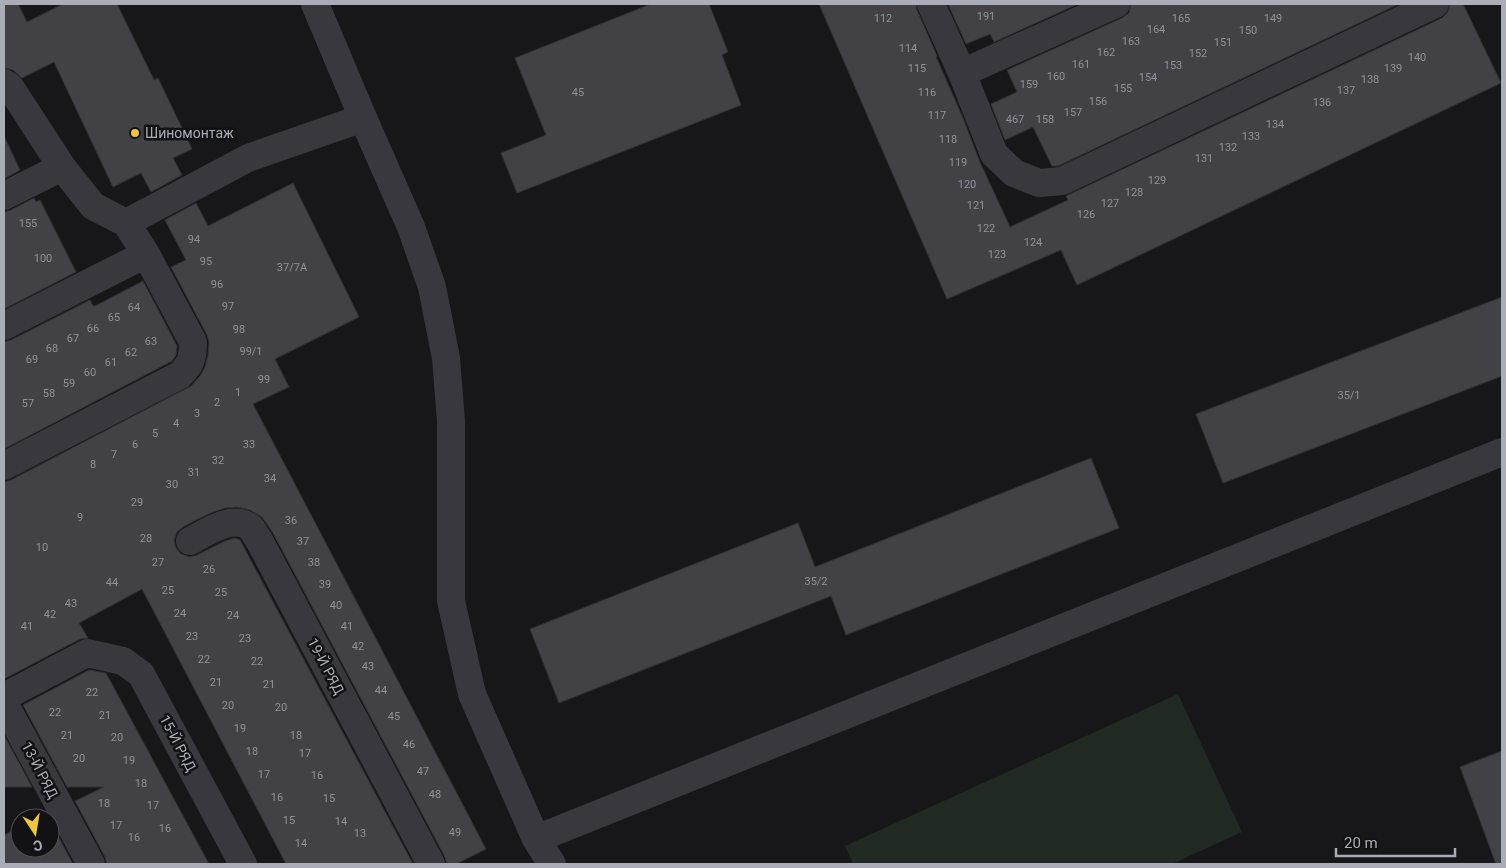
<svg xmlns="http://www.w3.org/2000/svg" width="1506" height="868" font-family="Roboto,sans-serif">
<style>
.green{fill:#212923}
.building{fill:#414146;stroke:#323135}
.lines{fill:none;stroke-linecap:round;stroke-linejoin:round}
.minor{stroke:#38383e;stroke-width:28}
.poi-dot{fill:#edc63b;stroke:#121214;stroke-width:2}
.labels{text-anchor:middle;stroke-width:5;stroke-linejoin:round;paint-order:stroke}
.number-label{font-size:11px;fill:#90919c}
.poi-label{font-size:14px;fill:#aaacb8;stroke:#121214;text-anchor:start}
.street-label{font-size:14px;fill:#aaacb8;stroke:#121214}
</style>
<rect width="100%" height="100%" fill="#171719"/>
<path class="green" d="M 1178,694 L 1242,832 L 1172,864 L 853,864 L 845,846 Z"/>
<path class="building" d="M 4,4 L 18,4 L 27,22 L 63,4 L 117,4 L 154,80 L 158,78 L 192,149 L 173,158 L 182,175 L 151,192 L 141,173 L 113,187 L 54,62 L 22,78 L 13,70 L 4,68 Z
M 651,4 L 709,4 L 728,52 L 722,55 L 741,105 L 517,193 L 501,153 L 546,135 L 515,58 Z
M 819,4 L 916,4 L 917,10 L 937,56 L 936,57 L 963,118 L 979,160 L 1010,227 L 1068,200 L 1066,196 L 1442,18 L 1448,12 L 1450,4 L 1463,4 L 1501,83 L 1077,285 L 1061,250 L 947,299 Z
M 948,4 L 1078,4 L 994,42 L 990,34 L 966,44 Z
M 1131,4 L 1399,4 L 1058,166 L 1052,166 L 1033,127 L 1005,140 L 991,104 L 1017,92 L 1007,70 L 1122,18 L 1129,13 Z
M 4,136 L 20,170 L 4,179 Z
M 293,183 L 359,317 L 275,359 L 289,387 L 253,404 L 486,849 L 456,864 L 447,864 L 445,857 L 273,533 L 262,517 L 250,510 L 237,507 L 225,508 L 213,512 L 196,520 L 183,527 L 177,532 L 174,540 L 176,548 L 181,554 L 190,557 L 197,555 L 225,541 L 235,538 L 240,540 L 413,864 L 286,864 L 142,589 L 79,623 L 88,638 L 80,639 L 4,679 L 4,482 L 11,480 L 191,386 L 200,376 L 205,367 L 208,355 L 209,342 L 207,335 L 171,267 L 186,260 L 165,220 L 196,203 L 208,226 Z
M 34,198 L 36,202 L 40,200 L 76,272 L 4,309 L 4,212 L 11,210 Z
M 143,281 L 177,346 L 176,355 L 172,361 L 4,449 L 4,342 L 11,340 L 90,300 L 93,306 L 95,306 Z
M 1502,297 L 1502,376 L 1223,483 L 1196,414 Z
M 1091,458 L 1119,528 L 846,635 L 831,596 L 559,703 L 530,629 L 798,523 L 815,567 Z
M 89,670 L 106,673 L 209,864 L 107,864 L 105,857 L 75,801 L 104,787 L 67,787 L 23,705 Z
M 4,735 L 32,787 L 4,787 Z
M 1502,751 L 1502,864 L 1496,864 L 1460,767 Z
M 50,821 L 73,864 L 4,864 L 4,835 L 20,827 L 20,848 L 50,848 Z"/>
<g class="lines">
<path class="minor" d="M 315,4 L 363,118 L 411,227 L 432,287 L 446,358 L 451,421 L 451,601 L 472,694 L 536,839 L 552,864
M 931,4 L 962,73 L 994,154 L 1014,173 L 1039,183 L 1062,181 L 1435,4
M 962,73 L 1116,4
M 4,83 L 10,87 L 62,167 L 93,206 L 126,223 L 146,254 L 193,342 C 193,358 191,364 180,375 L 4,466
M 4,196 L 62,167
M 126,223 L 248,158 L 363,118
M 4,326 L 146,254
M 190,541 C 206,533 232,514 250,527 C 253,530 256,536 259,540 L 431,864
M 4,697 L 87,653 L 123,661 L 141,674 L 243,864
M 4,703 L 91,864
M 536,839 L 1502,452"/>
</g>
<circle class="poi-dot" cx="135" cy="133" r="5"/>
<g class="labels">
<g class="number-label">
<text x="986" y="20">191</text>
<text x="883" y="22">112</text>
<text x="1181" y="22">165</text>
<text x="1273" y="22">149</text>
<text x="1156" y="33">164</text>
<text x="1248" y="34">150</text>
<text x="1131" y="45">163</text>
<text x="1223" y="46">151</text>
<text x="908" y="52">114</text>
<text x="1106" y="56">162</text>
<text x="1198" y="57">152</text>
<text x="1417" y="61">140</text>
<text x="1081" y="68">161</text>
<text x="1173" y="69">153</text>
<text x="917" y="72">115</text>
<text x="1393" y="72">139</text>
<text x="1056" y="80">160</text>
<text x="1148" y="81">154</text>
<text x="1370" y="83">138</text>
<text x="1029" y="88">159</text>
<text x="1123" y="92">155</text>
<text x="1346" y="94">137</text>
<text x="578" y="96">45</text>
<text x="927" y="96">116</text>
<text x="1098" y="105">156</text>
<text x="1322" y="106">136</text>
<text x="1073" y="116">157</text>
<text x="937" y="119">117</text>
<text x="1015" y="123">467</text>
<text x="1045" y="123">158</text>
<text x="1275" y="128">134</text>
<text x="1251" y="140">133</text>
<text x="948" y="143">118</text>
<text x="1228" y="151">132</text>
<text x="1204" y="162">131</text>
<text x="958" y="166">119</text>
<text x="1157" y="184">129</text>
<text x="967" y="188">120</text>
<text x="1134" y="196">128</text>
<text x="1110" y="207">127</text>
<text x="976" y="209">121</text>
<text x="1086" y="218">126</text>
<text x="28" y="227">155</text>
<text x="986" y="232">122</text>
<text x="194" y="243">94</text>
<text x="1033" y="246">124</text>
<text x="997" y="258">123</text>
<text x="43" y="262">100</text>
<text x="206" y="265">95</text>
<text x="292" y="271">37/7А</text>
<text x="217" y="288">96</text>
<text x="228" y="310">97</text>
<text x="134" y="311">64</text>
<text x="114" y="321">65</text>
<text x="93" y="332">66</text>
<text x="239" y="333">98</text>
<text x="73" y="342">67</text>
<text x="151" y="345">63</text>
<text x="52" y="352">68</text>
<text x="251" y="355">99/1</text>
<text x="131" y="356">62</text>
<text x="32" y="363">69</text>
<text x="111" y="366">61</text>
<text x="90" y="376">60</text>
<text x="264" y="383">99</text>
<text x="69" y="387">59</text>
<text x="238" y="396">1</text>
<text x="49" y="397">58</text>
<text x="1349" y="399">35/1</text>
<text x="217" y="406">2</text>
<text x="28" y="407">57</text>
<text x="197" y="417">3</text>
<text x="176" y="427">4</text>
<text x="155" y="437">5</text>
<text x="135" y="448">6</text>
<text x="249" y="448">33</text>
<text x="114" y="458">7</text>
<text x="218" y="464">32</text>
<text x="93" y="468">8</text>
<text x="194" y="476">31</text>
<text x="270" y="482">34</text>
<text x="172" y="488">30</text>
<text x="137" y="506">29</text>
<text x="80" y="521">9</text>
<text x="291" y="524">36</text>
<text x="146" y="542">28</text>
<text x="303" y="545">37</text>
<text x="42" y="551">10</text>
<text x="158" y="566">27</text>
<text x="314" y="566">38</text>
<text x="209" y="573">26</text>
<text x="816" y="585">35/2</text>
<text x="112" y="586">44</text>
<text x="325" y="588">39</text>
<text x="168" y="594">25</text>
<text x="221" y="596">25</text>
<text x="71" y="607">43</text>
<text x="336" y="609">40</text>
<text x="180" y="617">24</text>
<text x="50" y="618">42</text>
<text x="233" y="619">24</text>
<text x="27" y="630">41</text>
<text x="347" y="630">41</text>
<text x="192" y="640">23</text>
<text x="245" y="642">23</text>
<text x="358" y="650">42</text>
<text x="204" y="663">22</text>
<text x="257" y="665">22</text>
<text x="368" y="670">43</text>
<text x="216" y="686">21</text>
<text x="269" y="688">21</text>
<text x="381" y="694">44</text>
<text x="92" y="696">22</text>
<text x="228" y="709">20</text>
<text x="281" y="711">20</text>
<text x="55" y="716">22</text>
<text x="105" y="719">21</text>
<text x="394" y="720">45</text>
<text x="240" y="732">19</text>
<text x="67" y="739">21</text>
<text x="296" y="739">18</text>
<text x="117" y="741">20</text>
<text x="409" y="748">46</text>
<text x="252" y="755">18</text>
<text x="305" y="757">17</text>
<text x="79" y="762">20</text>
<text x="129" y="764">19</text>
<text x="423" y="775">47</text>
<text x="264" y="778">17</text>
<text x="317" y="779">16</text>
<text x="141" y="787">18</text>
<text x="435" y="798">48</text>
<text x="277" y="801">16</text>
<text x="329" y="802">15</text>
<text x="104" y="807">18</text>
<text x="153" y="809">17</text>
<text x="289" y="824">15</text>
<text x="341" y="825">14</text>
<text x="116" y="829">17</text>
<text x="165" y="832">16</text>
<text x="455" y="836">49</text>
<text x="360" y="837">13</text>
<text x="134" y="841">16</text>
<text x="301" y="847">14</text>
</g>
<g class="poi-label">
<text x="145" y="138">Шиномонтаж</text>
</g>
<g class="street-label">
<text transform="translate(326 666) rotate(62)" y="5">19-Й РЯД</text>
<text transform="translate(178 743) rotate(62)" y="5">15-Й РЯД</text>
<text transform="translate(40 770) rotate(62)" y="5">13-Й РЯД</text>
</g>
</g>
<rect width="1506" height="868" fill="none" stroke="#aaacb8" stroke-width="10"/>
<g transform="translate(35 833) rotate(168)"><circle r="24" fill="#121214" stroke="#4f5056"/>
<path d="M0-4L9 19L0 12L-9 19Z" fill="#edc63b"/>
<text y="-8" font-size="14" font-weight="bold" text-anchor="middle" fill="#aaacb8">С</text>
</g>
<path d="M1336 848v8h119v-8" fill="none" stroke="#aaacb8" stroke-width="2.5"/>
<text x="1344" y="848" font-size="15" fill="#aaacb8" stroke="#121214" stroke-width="4" paint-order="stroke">20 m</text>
</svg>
